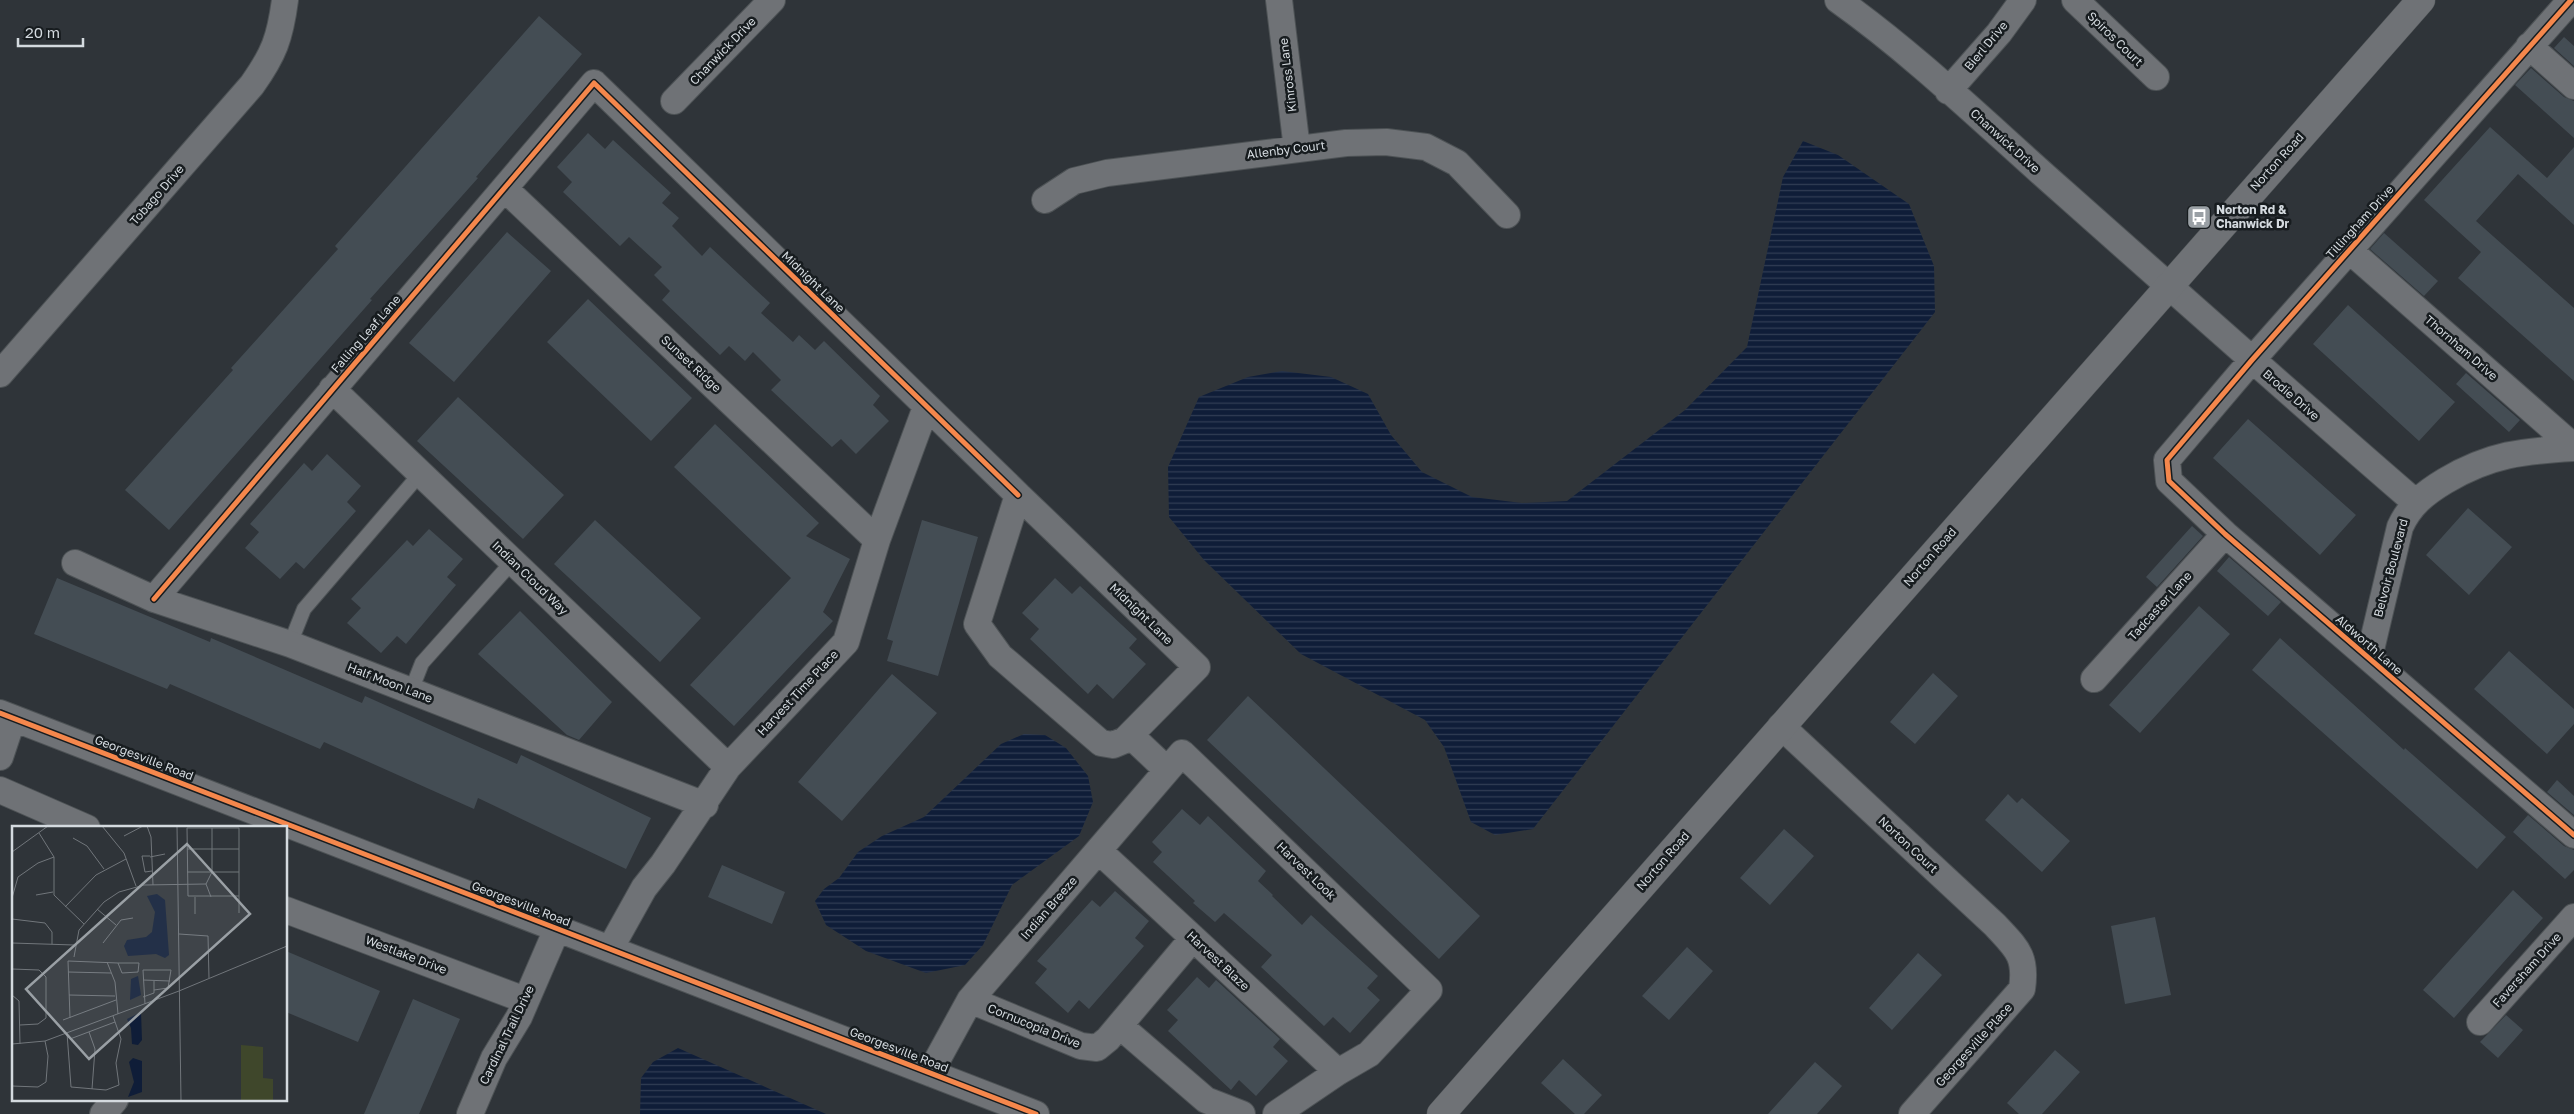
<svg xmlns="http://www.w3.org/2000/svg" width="2574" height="1114" font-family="'Golos Text',sans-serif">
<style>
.water{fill:url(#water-rules)}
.building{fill:#444d54}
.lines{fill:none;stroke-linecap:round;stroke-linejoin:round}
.service-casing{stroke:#4d5255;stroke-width:16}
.minor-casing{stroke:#4d5255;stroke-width:28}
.secondary-casing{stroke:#4d5255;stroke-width:29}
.service{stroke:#6f7276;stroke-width:14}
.minor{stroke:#6f7276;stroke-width:26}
.secondary{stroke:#6f7276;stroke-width:28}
.cycleway-casing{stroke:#171c1f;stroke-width:8}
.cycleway{stroke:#f5874c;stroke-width:5}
.labels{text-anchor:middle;stroke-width:5;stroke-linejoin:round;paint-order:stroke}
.street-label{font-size:12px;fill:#d4dadf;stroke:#171c1f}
.poi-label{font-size:12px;font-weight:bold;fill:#d4dadf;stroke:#171c1f;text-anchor:start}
.inset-road{fill:none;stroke:#71767b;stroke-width:1}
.view{fill:#9aa0a5;fill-opacity:0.15;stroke:#9aa0a5;stroke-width:2.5}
.inset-edge{fill:none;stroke:#d4dadf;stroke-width:2.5}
</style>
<defs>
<pattern id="water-rules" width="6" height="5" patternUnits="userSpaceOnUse" patternTransform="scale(1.25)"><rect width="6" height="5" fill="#0f1d38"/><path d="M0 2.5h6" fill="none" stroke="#313d54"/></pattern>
</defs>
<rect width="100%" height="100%" fill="#2f3439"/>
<path class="water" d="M 1803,141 L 1838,155 L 1909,204 L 1934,266 L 1935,312 L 1533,829 L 1495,835 L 1471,822 L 1444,747 L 1425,720 L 1301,654 L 1204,560 L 1169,517 L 1168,467 L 1199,397 L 1248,377 L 1282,371 L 1331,377 L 1368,394 L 1391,435 L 1422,472 L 1472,497 L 1522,503 L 1567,501 L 1685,410 L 1747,347 L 1783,177 Z
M 1024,734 L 1045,735 L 1066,748 L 1088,776 L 1093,802 L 1079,836 L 1012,885 L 983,945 L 965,965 L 926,973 L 866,951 L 826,925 L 815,901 L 824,889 L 839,878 L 858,852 L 882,836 L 924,817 L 1001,744 Z
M 678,1048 L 826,1114 L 640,1114 L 641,1078 L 653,1062 Z"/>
<path class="building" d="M 539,16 L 582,54 L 476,177 L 478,178 L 370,299 L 372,300 L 169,530 L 125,490 L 233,370 L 231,368 L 338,249 L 335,246 Z
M 2564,37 L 2574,46 L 2574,66 L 2554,48 Z
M 2531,68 L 2564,97 L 2574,101 L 2574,138 L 2515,85 Z
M 2490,127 L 2547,178 L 2574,147 L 2574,225 L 2518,174 L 2476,221 L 2574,308 L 2574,381 L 2458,278 L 2481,252 L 2424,200 Z
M 588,133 L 605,149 L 613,140 L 671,193 L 662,203 L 679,218 L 672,226 L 702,256 L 710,247 L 770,303 L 761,313 L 793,342 L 799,335 L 815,350 L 824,341 L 880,396 L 873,405 L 889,421 L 856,454 L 841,439 L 832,447 L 771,390 L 781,380 L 753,352 L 745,361 L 729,346 L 720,355 L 662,300 L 670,291 L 654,275 L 662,267 L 629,237 L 620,246 L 563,192 L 572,182 L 557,167 Z
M 507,232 L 551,271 L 454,382 L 409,343 Z
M 2384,233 L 2438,281 L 2424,296 L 2370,249 Z
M 588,299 L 692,398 L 651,441 L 547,342 Z
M 2348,305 L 2455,402 L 2419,441 L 2313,344 Z
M 2466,373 L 2520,420 L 2509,432 L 2456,384 Z
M 458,397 L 564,495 L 523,539 L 417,441 Z
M 2248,419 L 2356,515 L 2320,555 L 2213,458 Z
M 715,424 L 819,523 L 806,536 L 850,559 L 823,612 L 833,621 L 734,726 L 690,685 L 791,578 L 674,467 Z
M 327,454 L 361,486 L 347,502 L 356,511 L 304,569 L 296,562 L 280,579 L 245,548 L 259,532 L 250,524 L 304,463 L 312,471 Z
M 2468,508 L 2512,547 L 2469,595 L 2426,555 Z
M 595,520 L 701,618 L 660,662 L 554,564 Z
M 922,520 L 978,537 L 938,676 L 887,661 L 893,641 L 887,639 Z
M 2192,526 L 2203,536 L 2157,587 L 2146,577 Z
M 429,529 L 463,559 L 447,577 L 456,585 L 406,644 L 397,636 L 381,653 L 347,623 L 361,608 L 351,599 L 407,540 L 413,546 Z
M 2229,557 L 2281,602 L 2268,616 L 2217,571 Z
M 57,578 L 210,642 L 211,638 L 362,703 L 365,696 L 517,764 L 521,755 L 651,818 L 626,869 L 478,798 L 474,809 L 324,742 L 320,749 L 170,684 L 167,689 L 34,634 Z
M 1055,578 L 1072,594 L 1080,586 L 1137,639 L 1129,648 L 1146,664 L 1113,699 L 1097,684 L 1088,694 L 1030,639 L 1039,629 L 1022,613 Z
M 2199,606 L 2230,634 L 2140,733 L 2109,705 Z
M 520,611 L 612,702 L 579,740 L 567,735 L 478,654 Z
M 2280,638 L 2404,750 L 2405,748 L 2506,837 L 2477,869 L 2252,670 Z
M 2509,651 L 2574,709 L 2574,724 L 2547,754 L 2474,689 Z
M 1933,673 L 1958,696 L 1915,744 L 1890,722 Z
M 892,674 L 937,713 L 842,821 L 798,782 Z
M 1248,696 L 1480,916 L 1439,959 L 1207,740 Z
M 2557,780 L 2574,796 L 2574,815 L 2547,792 Z
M 2008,794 L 2017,803 L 2022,798 L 2070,841 L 2042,872 L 1985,820 Z
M 1182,809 L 1200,825 L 1208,816 L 1266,871 L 1258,881 L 1273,895 L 1272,896 L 1302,925 L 1311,915 L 1378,976 L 1367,988 L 1380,1000 L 1350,1033 L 1333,1017 L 1324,1026 L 1261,967 L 1272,955 L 1224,913 L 1215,922 L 1193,903 L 1195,901 L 1153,862 L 1162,852 L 1152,842 Z
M 2528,815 L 2564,846 L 2574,850 L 2574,870 L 2565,879 L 2513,832 Z
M 1784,829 L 1814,856 L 1770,905 L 1740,878 Z
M 722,865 L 785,892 L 772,924 L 708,897 Z
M 2513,890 L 2543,918 L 2454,1018 L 2423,990 Z
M 1115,891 L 1149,921 L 1135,938 L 1144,946 L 1089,1009 L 1079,1000 L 1068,1013 L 1035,983 L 1047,969 L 1037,961 L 1092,900 L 1100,907 Z
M 2155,917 L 2171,995 L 2125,1004 L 2111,926 Z
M 1687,947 L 1713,971 L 1669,1020 L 1642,996 Z
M 286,951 L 380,991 L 358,1042 L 286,1012 Z
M 1918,953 L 1942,975 L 1892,1030 L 1869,1008 Z
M 1197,977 L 1209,988 L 1216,980 L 1280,1039 L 1273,1047 L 1288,1061 L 1256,1096 L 1239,1080 L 1231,1090 L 1168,1031 L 1178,1020 L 1167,1010 Z
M 413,999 L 460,1019 L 419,1114 L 364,1114 Z
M 2506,1015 L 2523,1030 L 2498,1058 L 2480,1042 Z
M 2055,1050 L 2080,1072 L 2042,1114 L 2019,1114 L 2007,1103 Z
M 1563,1059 L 1602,1095 L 1584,1114 L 1575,1114 L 1541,1083 Z
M 1815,1062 L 1842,1086 L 1817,1114 L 1768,1114 Z"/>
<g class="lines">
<defs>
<path id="service" d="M 290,644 L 304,609 L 420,474
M 411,691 L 422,663 L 513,561"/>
<path id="minor" d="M 1279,0 L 1297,149
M 1838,0 C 1918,57 1989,127 2063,192 C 2180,296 2297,400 2415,502
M 2075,0 L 2156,77
M 2571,0 L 2252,360 L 2167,460 L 2169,481 L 2225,534 L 2574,835
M 2529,46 L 2574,86
M 1948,91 L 1999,33 L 2023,0
M 674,101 L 772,0
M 505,189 L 877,540
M 1045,200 L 1074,181 L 1107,173 L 1346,143 L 1386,142 L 1426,147 L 1457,163 L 1507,215
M 2349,250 L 2574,447
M 0,374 L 252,85 C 274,54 280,38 285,0
M 332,389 L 728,767
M 1018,495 L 1197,667 L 1125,740 L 1113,745 L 1101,743 L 1000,656 L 977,624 Z
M 75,563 L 154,599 L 290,644 L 705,805
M 154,599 L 594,83 L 1018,495
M 2369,658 L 2400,527 C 2410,505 2425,493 2445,481 C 2490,454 2523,451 2574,448
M 2094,679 L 2225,534
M 0,713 L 1036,1114
M 1781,726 L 1995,925 C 2016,948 2027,955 2022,989 L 1912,1114
M 1130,735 L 1167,770
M 0,757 L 13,718
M 0,790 L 87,828
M 1099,851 L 1338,1072
M 286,910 L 525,1000
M 610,949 L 644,888 L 663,864 L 728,767 L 846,642 L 877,540 L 926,407
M 970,1000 L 1081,1046 L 1097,1048 L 1108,1039 L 1193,938
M 2480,1022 L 2574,917
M 1120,1026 L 1206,1100 L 1242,1114
M 930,1073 L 970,1000 L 1182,753 L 1429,990 L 1369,1054 L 1338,1072 L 1276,1114
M 103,1114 L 115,1100
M 470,1114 L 494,1058 L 519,1017 L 557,929"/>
<path id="secondary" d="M 1441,1114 L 2421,0"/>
</defs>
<use href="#service" class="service-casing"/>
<use href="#minor" class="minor-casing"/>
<use href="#secondary" class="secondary-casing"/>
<use href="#service" class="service"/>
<use href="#minor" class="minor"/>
<use href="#secondary" class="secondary"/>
<defs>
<path id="cycleway" d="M 2571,0 L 2252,360 L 2167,460 L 2169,481 L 2225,534 L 2574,835
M 154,599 L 594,83 L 1018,495
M 0,713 L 1036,1114"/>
</defs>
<use href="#cycleway" class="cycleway-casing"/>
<use href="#cycleway" class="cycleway"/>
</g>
<defs>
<symbol id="bus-square" viewBox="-11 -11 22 22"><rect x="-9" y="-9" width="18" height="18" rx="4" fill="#9aa0a5" stroke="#171c1f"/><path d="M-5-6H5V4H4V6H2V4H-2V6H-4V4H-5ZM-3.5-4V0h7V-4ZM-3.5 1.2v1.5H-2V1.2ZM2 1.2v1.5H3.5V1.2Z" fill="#fff"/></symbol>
</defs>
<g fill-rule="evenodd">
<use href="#bus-square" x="2185" y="203" width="28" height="28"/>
</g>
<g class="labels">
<g class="street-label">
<text transform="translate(2115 39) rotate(44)" y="4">Spiros Court</text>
<text transform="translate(1986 46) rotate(-50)" y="4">Bierl Drive</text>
<text transform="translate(723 51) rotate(-46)" y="4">Chanwick Drive</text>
<text transform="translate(1288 75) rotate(-97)" y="4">Kinross Lane</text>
<text transform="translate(2005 141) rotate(42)" y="4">Chanwick Drive</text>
<text transform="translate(1286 150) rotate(-7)" y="4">Allenby Court</text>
<text transform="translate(2277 162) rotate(-48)" y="4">Norton Road</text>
<text transform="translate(157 195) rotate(-49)" y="4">Tobago Drive</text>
<text transform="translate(2360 222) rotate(-48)" y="4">Tillingham Drive</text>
<text transform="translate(813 282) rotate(44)" y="4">Midnight Lane</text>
<text transform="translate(366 334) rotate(-49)" y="4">Falling Leaf Lane</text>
<text transform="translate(2461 348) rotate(41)" y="4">Thornham Drive</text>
<text transform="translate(691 364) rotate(43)" y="4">Sunset Ridge</text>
<text transform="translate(2291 395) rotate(41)" y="4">Brodie Drive</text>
<text transform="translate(1930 557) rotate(-49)" y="4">Norton Road</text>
<text transform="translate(2391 568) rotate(-75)" y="4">Belvoir Boulevard</text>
<text transform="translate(530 578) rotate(44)" y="4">Indian Cloud Way</text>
<text transform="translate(2160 606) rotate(-48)" y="4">Tadcaster Lane</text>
<text transform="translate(1141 614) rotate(44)" y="4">Midnight Lane</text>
<text transform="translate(2369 645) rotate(41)" y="4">Aldworth Lane</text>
<text transform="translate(390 683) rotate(21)" y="4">Half Moon Lane</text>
<text transform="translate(798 693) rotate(-47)" y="4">Harvest Time Place</text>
<text transform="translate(144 758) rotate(21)" y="4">Georgesville Road</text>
<text transform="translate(1908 845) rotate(43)" y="4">Norton Court</text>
<text transform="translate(1663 861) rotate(-49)" y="4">Norton Road</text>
<text transform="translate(1306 871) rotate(44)" y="4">Harvest Look</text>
<text transform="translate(521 904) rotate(21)" y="4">Georgesville Road</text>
<text transform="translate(1049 908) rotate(-49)" y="4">Indian Breeze</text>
<text transform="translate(406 955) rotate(21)" y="4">Westlake Drive</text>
<text transform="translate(1218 961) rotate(43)" y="4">Harvest Blaze</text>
<text transform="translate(2527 970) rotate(-48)" y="4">Faversham Drive</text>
<text transform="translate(1034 1026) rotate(22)" y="4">Cornucopia Drive</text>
<text transform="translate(507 1035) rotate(-64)" y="4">Cardinal Trail Drive</text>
<text transform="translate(1974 1045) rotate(-48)" y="4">Georgesville Place</text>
<text transform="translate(899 1050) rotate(21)" y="4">Georgesville Road</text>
</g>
<g class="poi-label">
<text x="2216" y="214">Norton Rd &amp;<tspan x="2216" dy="14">Chanwick Dr</tspan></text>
</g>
</g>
<g transform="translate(12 826)">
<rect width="275" height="275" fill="#2f3439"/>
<path d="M 229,219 L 251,221 L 251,252 L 261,253 L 261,275 L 229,275 Z" fill="#3f472b"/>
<path d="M 145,68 L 153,74 L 157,129 L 153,132 L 144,128 L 116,130 L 112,120 L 115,114 L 134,111 L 140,106 L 143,86 L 135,70 ZM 126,150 L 129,169 L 118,174 L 119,153 ZM 129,186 L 130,214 L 126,219 L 120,218 L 119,202 L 115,193 ZM 121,232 L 130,235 L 130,266 L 116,271 L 122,256 L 117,236 Z" fill="#0f1d38"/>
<path class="inset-road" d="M 90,0 L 112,27 L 124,60M 135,0 L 139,11 L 141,59M 165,0 L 169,275M 27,7 L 42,31 L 42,69 L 72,98M 112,10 L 131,0M 61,12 L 75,20 L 92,43M 175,23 L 227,23M 0,26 L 36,0M 138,30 L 130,30 L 133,46 L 140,45M 138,31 L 153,28M 175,46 L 227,46M 24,69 L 41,66M 227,70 L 176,70 L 175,2 L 227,2 L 227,87M 199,71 L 194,58 L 200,46 L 200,2M 0,72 L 6,51 L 26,37 L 42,31M 53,81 L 84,49 L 114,33M 85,83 L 104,99M 183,88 L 183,71M 0,93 L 33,97 L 40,106 L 40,118M 167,108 L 196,110 L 197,152M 0,117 L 62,119M 91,117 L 109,94 L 121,92M 62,131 L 67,104 L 92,76 L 107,66 L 132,59 L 194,58M 95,136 L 103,156 L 106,188M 106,137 L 127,137 L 126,146 L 110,147 ZM 0,143 L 27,144 L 34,151 L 34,192 L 26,198 L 8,199M 56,146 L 99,147M 131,154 L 158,155M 167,165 L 275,120M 0,169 L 7,175 L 8,218M 57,169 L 103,170M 131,171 L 142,167 L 142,155M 133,178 L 131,144 L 159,144 L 156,162 L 142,164M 58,192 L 56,135 L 106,137M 51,194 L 104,174M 77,206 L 83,223 L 80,263M 55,207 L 59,261 L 94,264 L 107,259 L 104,237 L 109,213 L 101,190M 58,213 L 103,196M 0,218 L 33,215 L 167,165M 0,260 L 26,261 L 34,256 L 36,230 L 33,215"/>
<path class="view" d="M 175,18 L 238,88 L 77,233 L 14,163 Z"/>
<rect width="275" height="275" class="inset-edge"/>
</g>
<path d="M18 38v8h65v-8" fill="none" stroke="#d4dadf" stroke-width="2.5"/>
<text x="25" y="38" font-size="15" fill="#d4dadf" stroke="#171c1f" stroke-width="4" paint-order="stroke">20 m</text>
</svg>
